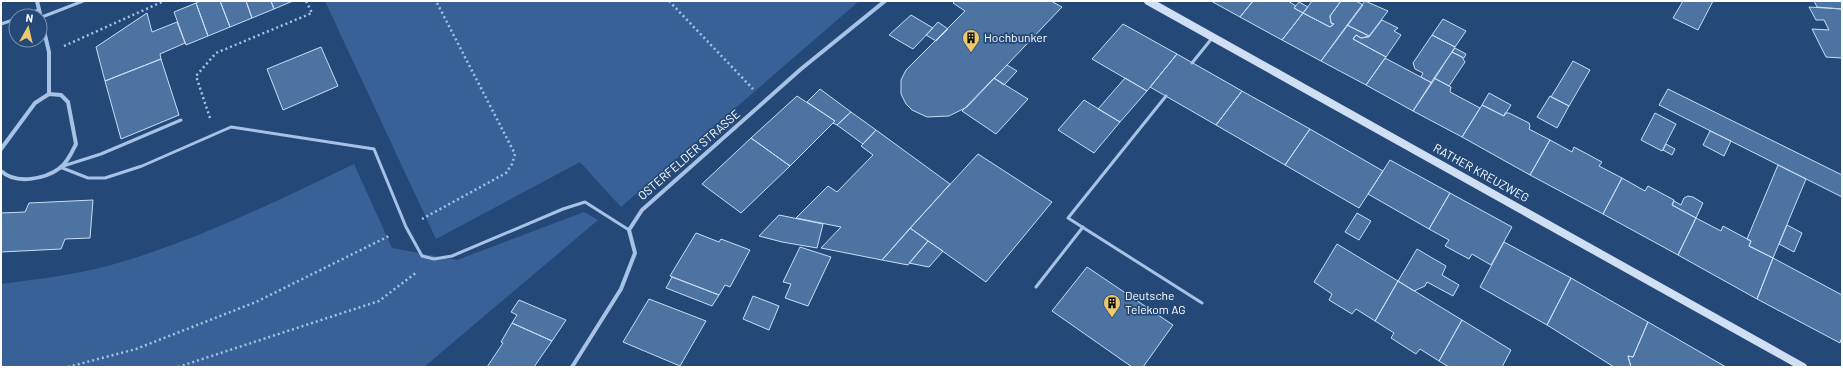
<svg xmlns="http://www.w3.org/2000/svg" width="1843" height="368" font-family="Barlow,sans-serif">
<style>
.green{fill:#386297}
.building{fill:#4d73a3;stroke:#cadcf3}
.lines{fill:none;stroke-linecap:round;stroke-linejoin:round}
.path{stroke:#a7c2e4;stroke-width:2.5;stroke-dasharray:2 3;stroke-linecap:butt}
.lane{stroke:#a7c2e4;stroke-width:3}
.street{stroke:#a7c2e4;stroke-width:4}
.secondary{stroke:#d0dff4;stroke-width:8}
.labels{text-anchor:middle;stroke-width:3.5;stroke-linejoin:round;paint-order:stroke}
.poi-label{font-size:12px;fill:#fff;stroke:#244979;text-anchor:start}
.street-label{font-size:12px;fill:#fff;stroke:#244979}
</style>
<rect width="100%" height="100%" fill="#244979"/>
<path class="green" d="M 325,1 L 859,1 L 621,207 L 580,162 L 436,239 Z
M 354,164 L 392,248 L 457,260 L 584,212 L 598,220 L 424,367 L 1,367 L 1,284 C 38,279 75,275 111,265 C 196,241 275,202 354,164 Z"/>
<path class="building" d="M 200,1 L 220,1 L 230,27 L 208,36 L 196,3 Z
M 220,1 L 246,1 L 252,18 L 230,27 Z
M 246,1 L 271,1 L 274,9 L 252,18 Z
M 271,1 L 293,1 L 274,9 Z
M 955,1 L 1051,1 L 1062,7 L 967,107 L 949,116 L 927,117 L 912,110 L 906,104 L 901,94 L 901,80 L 906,70 L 965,11 L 953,3 Z
M 1211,1 L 1253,1 L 1240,17 Z
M 1253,1 L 1288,1 L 1296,6 L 1294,8 L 1303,13 L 1282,40 L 1240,17 Z
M 1312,1 L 1341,1 L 1330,16 L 1331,23 L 1334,24 L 1330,27 L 1303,13 Z
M 1341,1 L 1356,1 L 1363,5 L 1321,61 L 1282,40 L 1303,13 L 1330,27 L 1334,24 L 1331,23 L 1330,16 Z
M 1365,1 L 1388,11 L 1369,36 L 1347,25 Z
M 1683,1 L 1713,1 L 1698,30 L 1673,18 Z
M 1814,1 L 1842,1 L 1842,9 L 1817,7 Z
M 1299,2 L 1308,7 L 1303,13 L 1294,8 Z
M 196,3 L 208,36 L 186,45 L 174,12 Z
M 1809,7 L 1842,9 L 1842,58 L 1826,57 L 1812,29 L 1829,30 L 1824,20 L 1816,20 Z
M 147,13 L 152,32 L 177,22 L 185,43 L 160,54 L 161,59 L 105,81 L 96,47 Z
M 911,15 L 933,28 L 913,49 L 889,35 Z
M 1443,19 L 1466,31 L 1455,47 L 1432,35 Z
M 1382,20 L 1398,28 L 1394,31 L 1401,35 L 1386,57 L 1353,39 L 1356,35 L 1361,38 L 1369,37 Z
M 938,22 L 948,29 L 936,41 L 926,35 Z
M 1123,24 L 1177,54 L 1147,91 L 1092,59 Z
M 1347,25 L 1369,36 L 1361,38 L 1356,35 L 1353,39 L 1386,57 L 1366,85 L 1321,61 Z
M 1432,35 L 1455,47 L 1432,83 L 1421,77 L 1423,73 L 1415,69 L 1413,63 Z
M 321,47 L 338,86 L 283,110 L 267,69 Z
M 1455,48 L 1466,54 L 1464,58 L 1452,52 Z
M 1452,52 L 1462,57 L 1465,62 L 1449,86 L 1434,78 Z
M 1177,54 L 1242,91 L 1216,125 L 1150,87 Z
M 1385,58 L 1432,83 L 1413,111 L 1366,85 Z
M 161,59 L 179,115 L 121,139 L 105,81 Z
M 1573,61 L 1590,70 L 1569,106 L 1551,97 Z
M 1007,65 L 1017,71 L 1004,85 L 994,78 Z
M 994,78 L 1028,99 L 996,134 L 962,111 Z
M 1125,78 L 1147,91 L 1120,122 L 1098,109 Z
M 1434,78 L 1451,87 L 1450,92 L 1480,108 L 1462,137 L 1413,111 Z
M 820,89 L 851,112 L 837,125 L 833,123 L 835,121 L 807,102 Z
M 1668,89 L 1842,175 L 1842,197 L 1659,105 Z
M 1242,91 L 1310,129 L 1285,165 L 1216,125 Z
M 1489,93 L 1511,105 L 1504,116 L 1482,105 Z
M 797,96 L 835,121 L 790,166 L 751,138 Z
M 1550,96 L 1569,106 L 1557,128 L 1537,117 Z
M 1084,100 L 1120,122 L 1094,153 L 1058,130 Z
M 1482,105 L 1504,116 L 1505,113 L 1509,113 L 1529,123 L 1530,126 L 1529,129 L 1550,140 L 1530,175 L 1462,137 Z
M 851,112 L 876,130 L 863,144 L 837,125 Z
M 1655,113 L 1676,124 L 1662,151 L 1641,140 Z
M 1310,129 L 1383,171 L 1359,208 L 1285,165 Z
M 876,130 L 950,184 L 882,260 L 821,248 L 841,227 L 796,218 L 828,186 L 837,192 L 873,155 L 861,146 Z
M 1710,131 L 1731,141 L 1724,156 L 1703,145 Z
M 751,138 L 790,166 L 741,213 L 702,184 Z
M 1550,140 L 1572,152 L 1574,147 L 1602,162 L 1599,166 L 1622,178 L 1603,214 L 1530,175 Z
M 1666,144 L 1675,149 L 1672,155 L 1663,150 Z
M 978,154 L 1052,202 L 986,282 L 910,228 Z
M 1390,160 L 1450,193 L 1429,229 L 1368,194 Z
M 1778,165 L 1806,179 L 1773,258 L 1749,246 L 1751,241 L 1747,239 Z
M 1622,178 L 1645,191 L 1648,186 L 1674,200 L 1672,205 L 1696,218 L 1678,255 L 1603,214 Z
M 1450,193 L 1512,227 L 1491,265 L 1472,254 L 1469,259 L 1445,246 L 1449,240 L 1429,229 Z
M 1688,196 L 1693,197 L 1703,203 L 1696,218 L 1672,205 L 1674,201 L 1681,205 L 1684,198 Z
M 93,200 L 90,238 L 65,239 L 61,249 L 1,252 L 1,213 L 25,212 L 29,203 Z
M 1357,213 L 1371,221 L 1359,240 L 1345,232 Z
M 779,215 L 823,224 L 817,248 L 782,242 L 759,236 Z
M 1696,218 L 1721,231 L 1723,226 L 1751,241 L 1749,246 L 1773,258 L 1757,299 L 1678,255 Z
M 1787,225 L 1802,233 L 1794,252 L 1779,244 Z
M 910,228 L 928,241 L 908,265 L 882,260 Z
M 696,233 L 719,242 L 721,239 L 750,250 L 730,287 L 725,285 L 719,295 L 670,276 Z
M 928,241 L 943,251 L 929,267 L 909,263 Z
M 1504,242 L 1571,278 L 1547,325 L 1480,287 Z
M 1337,244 L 1398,281 L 1375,321 L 1356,309 L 1352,314 L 1329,300 L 1332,294 L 1314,282 Z
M 800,247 L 831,257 L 808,306 L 785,298 L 791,284 L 783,282 Z
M 1417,249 L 1446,266 L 1442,275 L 1459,285 L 1453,296 L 1427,282 L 1425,286 L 1414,291 L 1398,281 Z
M 1773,258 L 1842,295 L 1842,337 L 1840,343 L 1757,299 Z
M 1087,267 L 1173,325 L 1143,367 L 1132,367 L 1052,311 Z
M 672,277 L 719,295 L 712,306 L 666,288 Z
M 1571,278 L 1648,322 L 1633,357 L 1628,356 L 1631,367 L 1614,367 L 1547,325 Z
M 1398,281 L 1462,320 L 1439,361 L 1420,349 L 1416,354 L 1391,338 L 1394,333 L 1375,321 Z
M 753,296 L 779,306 L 769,330 L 743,319 Z
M 649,299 L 706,321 L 680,366 L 623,342 Z
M 519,300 L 566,320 L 552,341 L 512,323 L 517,315 L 511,312 Z
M 1462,320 L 1511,350 L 1502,367 L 1449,367 L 1439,361 Z
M 1648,322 L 1726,367 L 1631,367 L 1628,356 L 1633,357 Z
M 512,323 L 552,341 L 534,367 L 487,367 L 503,343 L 501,342 Z"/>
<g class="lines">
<path class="path" d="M 669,1 L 753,89
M 64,46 L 164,1
M 210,118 L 196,76 L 216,53 L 312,13 L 306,1
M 422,219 L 506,173 L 512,164 L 515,154 L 436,1
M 68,367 L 136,349 L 256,302 L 391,235
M 178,367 L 379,301 L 417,272"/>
<path class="lane" d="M 23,16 L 39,10
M 42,17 L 83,1
M 1,24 L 16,19
M 1192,63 L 1213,37
M 1166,96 L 1068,218 L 1202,303
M 181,120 L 101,154 L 60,167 L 88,178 L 105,178 L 142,166 L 231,127 L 374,149 L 406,227 L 422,256 L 434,259 L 452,256 L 563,209 L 585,202 L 629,230
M 1036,287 L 1083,227"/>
<path class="street" d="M 37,1 L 49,52 L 49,94
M 1,149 L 35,103 L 49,94 L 61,95 L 68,102 L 76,144 C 72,152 68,162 60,168 C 45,179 16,185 1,171
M 572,367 L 621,289 L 635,253 L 629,230 L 642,210 L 801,69 L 885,1"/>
<path class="secondary" d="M 1148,1 L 1803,367"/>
</g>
<defs>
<symbol id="building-pin" viewBox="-11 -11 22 30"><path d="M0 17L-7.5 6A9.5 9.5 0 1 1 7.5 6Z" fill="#eec96b" stroke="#244979"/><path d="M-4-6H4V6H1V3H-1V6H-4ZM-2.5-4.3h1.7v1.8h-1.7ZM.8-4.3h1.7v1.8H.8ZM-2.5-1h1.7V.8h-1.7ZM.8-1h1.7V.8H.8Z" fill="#111"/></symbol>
</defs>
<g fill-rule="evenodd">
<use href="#building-pin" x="961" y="28" width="20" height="27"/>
<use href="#building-pin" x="1102" y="293" width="20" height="27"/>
</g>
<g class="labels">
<g class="poi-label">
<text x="984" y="42">Hochbunker</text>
<text x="1125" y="300">Deutsche<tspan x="1125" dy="14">Telekom AG</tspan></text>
</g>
<g class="street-label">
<text transform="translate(689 155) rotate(-41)" y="4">OSTERFELDER STRASSE</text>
<text transform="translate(1481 173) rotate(29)" y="4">RATHER KREUZWEG</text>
</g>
</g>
<rect width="1843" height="368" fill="none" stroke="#ffffff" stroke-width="4"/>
<g transform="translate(28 28) rotate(8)"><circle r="19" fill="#244979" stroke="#7c92af"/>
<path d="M0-3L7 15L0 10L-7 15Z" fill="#eec96b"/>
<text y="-6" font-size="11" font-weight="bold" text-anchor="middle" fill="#ffffff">N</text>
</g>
</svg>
